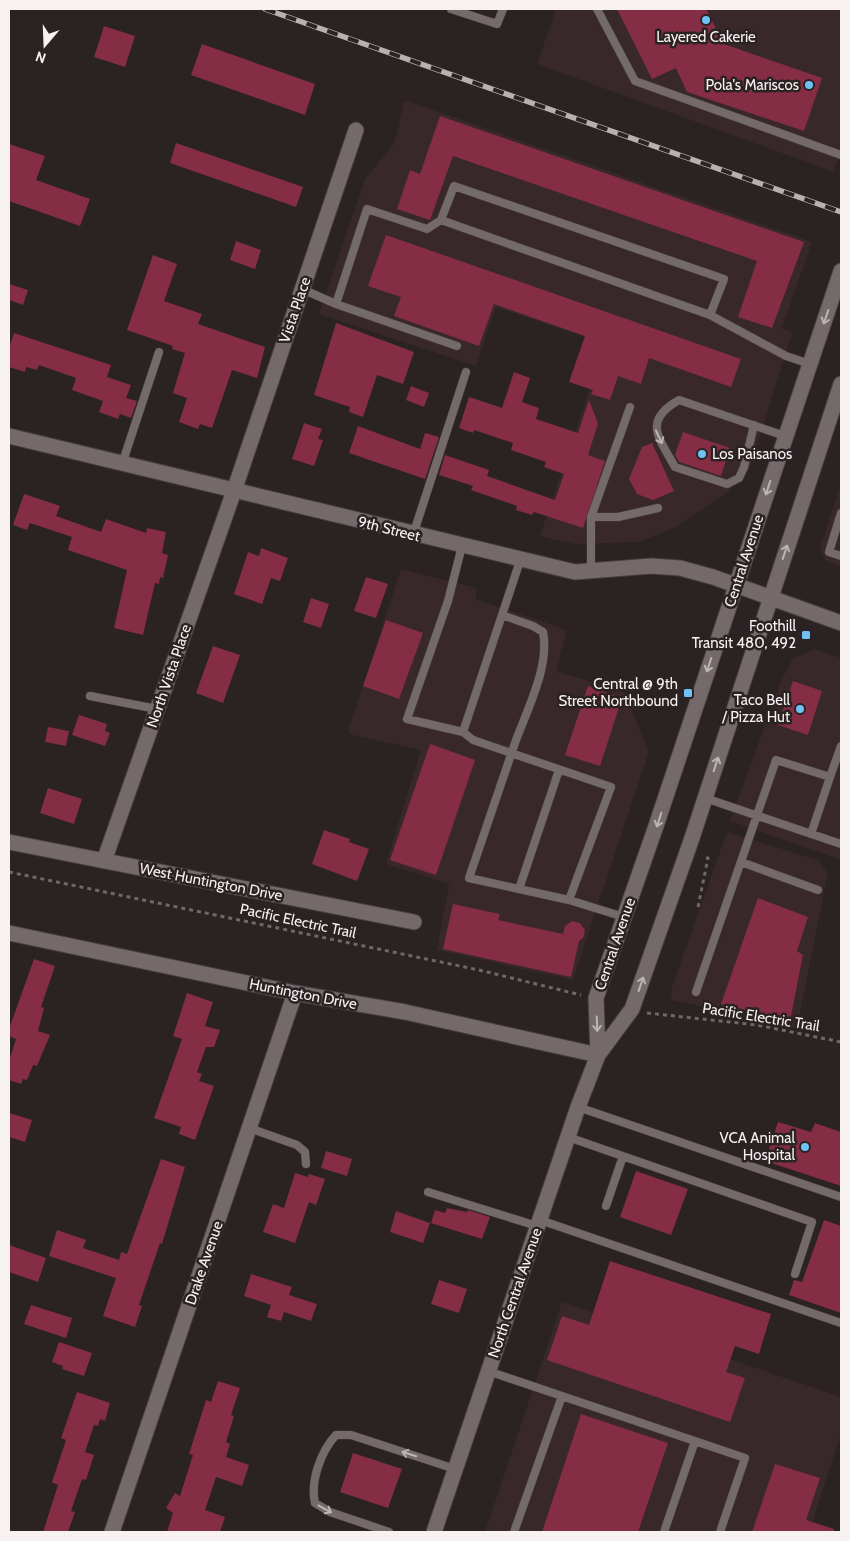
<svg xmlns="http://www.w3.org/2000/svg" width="850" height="1541" font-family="Cabin,sans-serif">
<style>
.built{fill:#39282b}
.building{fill:#842d45}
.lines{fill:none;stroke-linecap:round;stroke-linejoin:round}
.lane-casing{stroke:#463e3f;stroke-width:9}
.street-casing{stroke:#463e3f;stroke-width:17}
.secondary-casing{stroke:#463e3f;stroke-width:17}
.path{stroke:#6f6768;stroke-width:3;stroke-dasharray:4 4;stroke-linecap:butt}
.lane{stroke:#74696b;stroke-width:8}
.street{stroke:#74696b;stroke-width:15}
.secondary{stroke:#74696b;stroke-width:15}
.rail-casing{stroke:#b8b0b1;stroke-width:5.5}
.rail{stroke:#2b2223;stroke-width:4;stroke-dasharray:11;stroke-linecap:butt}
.oneway{stroke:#bdb4b5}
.poi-dot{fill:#70c1f4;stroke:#2b2223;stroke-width:2}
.labels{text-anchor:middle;stroke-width:5;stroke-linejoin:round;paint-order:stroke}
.poi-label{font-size:15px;fill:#f8f1f2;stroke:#2b2223;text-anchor:end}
.street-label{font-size:15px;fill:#f8f1f2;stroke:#2b2223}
</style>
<rect width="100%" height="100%" fill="#2b2223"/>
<path class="built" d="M 556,9 L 841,9 L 841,150 L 834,172 L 537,64 Z
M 404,101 L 407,101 L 812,242 L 782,328 L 792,333 L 749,470 L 728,492 L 674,528 L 639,542 L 575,544 L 540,536 L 605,344 L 496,307 L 476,366 L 319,314 L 365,179 L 395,142 Z
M 841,484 L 841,567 L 825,560 L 820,548 Z
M 401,569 L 477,588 L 475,599 L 567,630 L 556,671 L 624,692 L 649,751 L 573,980 L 437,950 L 449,884 L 386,864 L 421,750 L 349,734 L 349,728 Z
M 814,649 L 841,658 L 841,860 L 730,821 L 782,679 L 793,658 Z
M 727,832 L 818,860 L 828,873 L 797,1028 L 672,1000 L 671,994 L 673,984 Z
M 562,1302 L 841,1397 L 841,1434 L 809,1532 L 485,1532 Z"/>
<path class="building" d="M 617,9 L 706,9 L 724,44 L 822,78 L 804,131 L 687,92 L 676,68 L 652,79 Z
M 104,26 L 135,36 L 125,67 L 94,57 Z
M 202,44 L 315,84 L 305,115 L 191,75 Z
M 440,116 L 804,242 L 772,328 L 738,317 L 757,261 L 453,156 L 430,220 L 397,209 L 410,170 L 420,174 Z
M 176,143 L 303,187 L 296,207 L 170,163 Z
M 9,144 L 45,156 L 36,180 L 90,199 L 80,226 L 9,201 Z
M 386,235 L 741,359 L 731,387 L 649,358 L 641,384 L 618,376 L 610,400 L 591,394 L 593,390 L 569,382 L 585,336 L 494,304 L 479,346 L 394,316 L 401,297 L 368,286 Z
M 236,241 L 261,250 L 255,269 L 230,260 Z
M 153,255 L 177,264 L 164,301 L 202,314 L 198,324 L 265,347 L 257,378 L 232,370 L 212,428 L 200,424 L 198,429 L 179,422 L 187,398 L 173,393 L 185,353 L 172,349 L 173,346 L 127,330 Z
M 9,284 L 28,290 L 23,305 L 9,300 Z
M 336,323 L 414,352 L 403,384 L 377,375 L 363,417 L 349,412 L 350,407 L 314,395 Z
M 14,333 L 111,365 L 107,377 L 131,385 L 126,398 L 137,401 L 131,418 L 120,414 L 118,419 L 99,412 L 103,401 L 72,390 L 76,378 L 39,365 L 37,370 L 26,367 L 25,372 L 9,367 L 9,348 Z
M 514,372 L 530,378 L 522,402 L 539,408 L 536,419 L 578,433 L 589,400 L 598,424 L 588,455 L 605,461 L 583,528 L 534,512 L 532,515 L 516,510 L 517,506 L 471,490 L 473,486 L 439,475 L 445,455 L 489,470 L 487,476 L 555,500 L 564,474 L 544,467 L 546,462 L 511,450 L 513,443 L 474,430 L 473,433 L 459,428 L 469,397 L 502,408 Z
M 411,386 L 429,393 L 424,407 L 406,400 Z
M 304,423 L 322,429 L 318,439 L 323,440 L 314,466 L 292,459 Z
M 358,426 L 420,449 L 425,433 L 439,437 L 425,479 L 349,453 Z
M 683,432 L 730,448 L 721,476 L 679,462 L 675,455 Z
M 652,443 L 674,491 L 653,500 L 637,494 L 629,479 L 642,447 Z
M 24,494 L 60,506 L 56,516 L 101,532 L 106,519 L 146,533 L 147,528 L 166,532 L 162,553 L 168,555 L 163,578 L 160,577 L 159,584 L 155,583 L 143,635 L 114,628 L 127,570 L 68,550 L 72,537 L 30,523 L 27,530 L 13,525 Z
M 261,548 L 288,558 L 280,581 L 271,578 L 262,604 L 234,594 L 248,552 L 259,556 Z
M 366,577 L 388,584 L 376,618 L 354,611 Z
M 311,598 L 329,604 L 321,628 L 303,622 Z
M 386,620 L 423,633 L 399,699 L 363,686 Z
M 213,646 L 240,655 L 223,703 L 196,693 Z
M 793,681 L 822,691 L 808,735 L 778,725 Z
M 588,686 L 622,698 L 600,766 L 565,755 Z
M 79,715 L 107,724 L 105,731 L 110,733 L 105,746 L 72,735 Z
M 48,727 L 69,731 L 66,746 L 45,742 Z
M 430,744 L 475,760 L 436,875 L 390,860 Z
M 48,788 L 82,799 L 74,824 L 40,813 Z
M 324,830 L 350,839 L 349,842 L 369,849 L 357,881 L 312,864 Z
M 758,898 L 808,917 L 797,951 L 803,955 L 790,1021 L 721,1004 Z
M 453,904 L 500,914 L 498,920 L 563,934 L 565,926 L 572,921 L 580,923 L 585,930 L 583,938 L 579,941 L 571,977 L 443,949 Z
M 34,959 L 55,966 L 41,1007 L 44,1008 L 38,1031 L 50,1035 L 37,1066 L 33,1065 L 27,1080 L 23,1079 L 21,1084 L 9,1080 L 9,1061 L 16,1039 L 9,1036 L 9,1029 Z
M 187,993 L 213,1002 L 205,1026 L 220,1030 L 214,1047 L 206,1047 L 197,1072 L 202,1074 L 199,1081 L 214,1086 L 195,1140 L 179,1134 L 181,1127 L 154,1118 L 182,1039 L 173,1036 Z
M 9,1113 L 32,1120 L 25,1142 L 9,1137 Z
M 778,1122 L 811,1132 L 815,1123 L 841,1132 L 841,1186 L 765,1161 Z
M 326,1151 L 352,1159 L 347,1176 L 321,1168 Z
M 161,1159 L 185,1167 L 162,1244 L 160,1243 L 139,1305 L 142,1306 L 135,1327 L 103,1316 L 116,1278 L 49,1256 L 57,1230 L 86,1240 L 83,1248 L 119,1260 L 121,1252 L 127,1254 Z
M 636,1171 L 688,1189 L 671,1235 L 620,1217 Z
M 295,1173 L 308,1177 L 309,1174 L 325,1179 L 316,1205 L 309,1202 L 295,1243 L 263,1232 L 273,1204 L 284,1208 Z
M 447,1208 L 467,1212 L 468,1210 L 490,1217 L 482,1239 L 431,1223 L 435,1210 L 445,1213 Z
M 396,1211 L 430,1223 L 423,1243 L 390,1232 Z
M 824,1220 L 841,1226 L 841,1313 L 789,1295 L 794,1280 L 802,1282 Z
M 9,1245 L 46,1258 L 38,1282 L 9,1272 Z
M 610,1261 L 771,1314 L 759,1354 L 735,1346 L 726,1372 L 745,1378 L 730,1422 L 547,1360 L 562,1316 L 589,1325 Z
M 251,1274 L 292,1287 L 289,1295 L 317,1304 L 311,1321 L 284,1312 L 281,1321 L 267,1317 L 271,1305 L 244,1296 Z
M 439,1280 L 467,1289 L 459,1313 L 431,1304 Z
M 31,1305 L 72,1318 L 66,1338 L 24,1324 Z
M 59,1342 L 92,1353 L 84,1376 L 62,1369 L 63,1366 L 52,1362 Z
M 218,1381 L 240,1388 L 231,1415 L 234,1416 L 226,1442 L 230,1444 L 226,1457 L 249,1465 L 242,1486 L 216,1477 L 205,1510 L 225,1517 L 220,1532 L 167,1532 L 173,1513 L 166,1508 L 175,1493 L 180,1496 L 193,1455 L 189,1454 L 206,1400 L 211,1402 Z
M 77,1392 L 110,1403 L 105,1421 L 100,1419 L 98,1426 L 94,1425 L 85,1452 L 94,1455 L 86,1480 L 82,1479 L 71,1511 L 75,1512 L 68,1532 L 43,1532 L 58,1485 L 52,1482 L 66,1440 L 61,1438 Z
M 581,1414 L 668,1443 L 638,1532 L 542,1532 Z
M 353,1453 L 402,1469 L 388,1508 L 340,1492 Z
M 775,1464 L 820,1478 L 806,1520 L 834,1529 L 834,1532 L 752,1532 Z"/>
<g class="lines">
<defs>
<path id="lane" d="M 451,9 L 497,24 L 503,9
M 597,9 L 635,81 L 841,155
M 441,220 L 710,315
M 302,289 L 336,304 L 457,346
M 336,304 L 367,209 L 427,229 L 441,220 L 454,186 L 724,279 L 710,315 L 786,356 L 810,364
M 630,407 L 591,517 L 618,517 L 658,508
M 754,425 L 744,467 L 739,478 L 727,484 L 675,467 C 659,438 642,421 679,400 L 785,436
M 122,464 L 159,352
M 841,513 L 829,552 L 841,556
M 591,517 L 591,571
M 413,535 L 466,372
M 462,546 L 448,601 L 407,719 L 463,732
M 502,615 L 533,626 L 543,632 C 550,666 527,710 515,743 C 500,788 484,833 469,878 L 569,900 L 611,787 L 473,740 L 463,732 L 520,561
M 90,696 L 157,709
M 705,798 L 841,844
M 811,834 L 830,777
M 741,862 L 818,890
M 519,889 L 559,770
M 569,900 L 624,917
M 696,992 L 776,760 L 830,777 L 841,746
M 578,1107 L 841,1197
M 249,1128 L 297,1145 L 305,1152 L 306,1164
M 568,1137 L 812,1222 L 795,1274
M 428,1192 L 537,1226
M 606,1206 L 623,1156
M 540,1220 L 841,1323
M 488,1371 L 745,1458 L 720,1532
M 389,1532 L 330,1512 L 315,1503 C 310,1481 321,1451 336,1435 L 351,1435 L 455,1469
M 514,1532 L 562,1396
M 664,1532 L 695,1441"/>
<path id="street" d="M 9,842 L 414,922
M 104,861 L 234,491 L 356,130
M 9,933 L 295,993 L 405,1012 L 598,1055
M 112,1532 L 295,993"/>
<path id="secondary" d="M 9,436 L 575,572 L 651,566 L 680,568 L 713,577 L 841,623
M 598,1055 L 596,998 L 656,826 L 841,271
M 434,1532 L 578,1107 L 598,1055 L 632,1009 L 692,838 L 841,384"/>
</defs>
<use href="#lane" class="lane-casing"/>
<use href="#street" class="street-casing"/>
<use href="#secondary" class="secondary-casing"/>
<path class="path" d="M 9,872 L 479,970 L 581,995
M 698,907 L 708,858 L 703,857
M 647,1013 L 757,1025 L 841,1042"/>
<use href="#lane" class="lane"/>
<use href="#street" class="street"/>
<use href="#secondary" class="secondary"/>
<defs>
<path id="rail" d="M 265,9 L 841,212"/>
</defs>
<use href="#rail" class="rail-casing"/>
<use href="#rail" class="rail"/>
</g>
<defs><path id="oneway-shaft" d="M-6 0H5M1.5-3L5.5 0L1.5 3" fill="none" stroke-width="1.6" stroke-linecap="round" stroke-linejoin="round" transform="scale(1.25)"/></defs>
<g class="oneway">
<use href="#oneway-shaft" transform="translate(826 317) rotate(109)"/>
<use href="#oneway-shaft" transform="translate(659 437) rotate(65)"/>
<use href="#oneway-shaft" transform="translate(768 488) rotate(108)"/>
<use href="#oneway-shaft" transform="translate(785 552) rotate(-72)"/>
<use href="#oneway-shaft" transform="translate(709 665) rotate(108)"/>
<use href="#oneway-shaft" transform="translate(716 764) rotate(-72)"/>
<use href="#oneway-shaft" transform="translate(659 820) rotate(108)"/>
<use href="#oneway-shaft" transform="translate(641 984) rotate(-71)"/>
<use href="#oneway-shaft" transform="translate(597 1024) rotate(88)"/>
<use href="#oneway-shaft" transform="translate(409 1454) rotate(-162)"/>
<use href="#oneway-shaft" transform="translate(325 1509) rotate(29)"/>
</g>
<g class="poi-dot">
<circle cx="706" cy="20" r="5"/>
<circle cx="809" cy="85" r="5"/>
<circle cx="702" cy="454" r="5"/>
<rect x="801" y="630" width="10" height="10" rx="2.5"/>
<rect x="683" y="688" width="10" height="10" rx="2.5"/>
<circle cx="800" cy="709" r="5"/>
<circle cx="805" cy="1147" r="5"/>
</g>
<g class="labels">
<g class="poi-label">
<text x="706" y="42" text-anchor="middle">Layered Cakerie</text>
<text x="799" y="90">Pola's Mariscos</text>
<text x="712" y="459" text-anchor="start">Los Paisanos</text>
<text x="796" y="631">Foothill<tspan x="796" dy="17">Transit 480, 492</tspan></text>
<text x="678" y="689">Central @ 9th<tspan x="678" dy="17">Street Northbound</tspan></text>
<text x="790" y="705">Taco Bell<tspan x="790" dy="17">/ Pizza Hut</tspan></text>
<text x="795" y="1143">VCA Animal<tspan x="795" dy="17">Hospital</tspan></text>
</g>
<g class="street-label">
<text transform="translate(295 310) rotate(-71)" y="5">Vista Place</text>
<text transform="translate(389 529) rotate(14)" y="5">9th Street</text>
<text transform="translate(744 561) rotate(-72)" y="5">Central Avenue</text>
<text transform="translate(169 676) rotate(-71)" y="5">North Vista Place</text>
<text transform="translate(211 882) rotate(11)" y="5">West Huntington Drive</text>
<text transform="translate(298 921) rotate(12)" y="5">Pacific Electric Trail</text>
<text transform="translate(615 944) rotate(-71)" y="5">Central Avenue</text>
<text transform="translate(303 994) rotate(11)" y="5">Huntington Drive</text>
<text transform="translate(761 1017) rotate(9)" y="5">Pacific Electric Trail</text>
<text transform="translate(204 1263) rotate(-71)" y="5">Drake Avenue</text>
<text transform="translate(515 1293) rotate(-71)" y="5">North Central Avenue</text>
</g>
</g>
<rect width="850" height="1541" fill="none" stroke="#f8f1f2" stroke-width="20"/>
<g transform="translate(45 45) rotate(199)" stroke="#2b2223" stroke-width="4" paint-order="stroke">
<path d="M0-4L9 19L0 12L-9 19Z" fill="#f8f1f2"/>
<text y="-8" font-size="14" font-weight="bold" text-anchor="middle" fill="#f8f1f2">N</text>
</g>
</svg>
